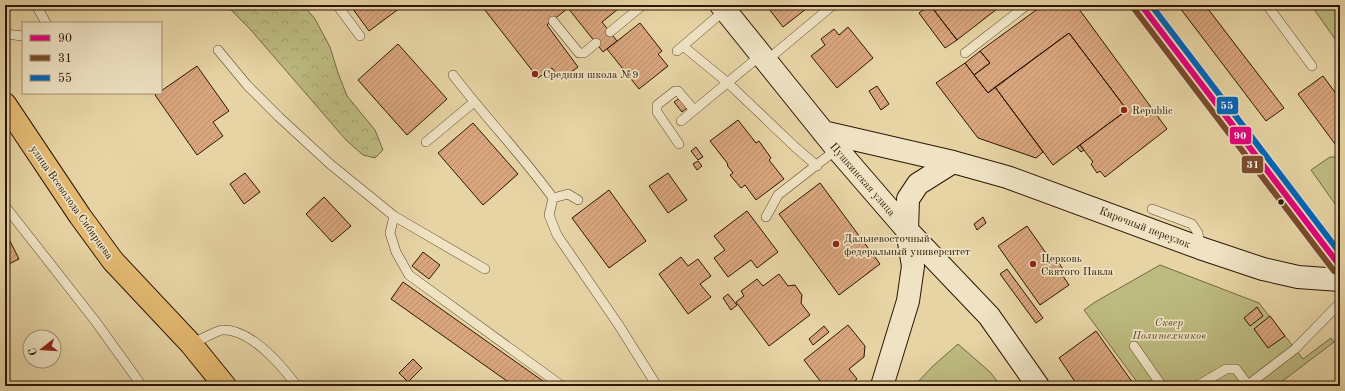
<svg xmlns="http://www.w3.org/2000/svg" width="1345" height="391" font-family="'Old Standard TT',serif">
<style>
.green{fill:#bdbb80;stroke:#756842}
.forest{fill:url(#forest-crowns);stroke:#756842}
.building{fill:url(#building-hatch);stroke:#2d1604}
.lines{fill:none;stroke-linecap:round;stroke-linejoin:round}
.lane-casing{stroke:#5c462c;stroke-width:10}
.secondary-casing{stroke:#2d1604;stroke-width:24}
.primary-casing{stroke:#2d1604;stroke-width:24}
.lane{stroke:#efe3c4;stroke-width:9}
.secondary{stroke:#efe3c4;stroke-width:22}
.primary{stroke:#e4ba72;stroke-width:22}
.bus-1-casing{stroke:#efe3c4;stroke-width:9}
.bus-2-casing{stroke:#efe3c4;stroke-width:9}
.bus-3-casing{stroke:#efe3c4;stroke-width:9}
.bus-1{stroke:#e5007d;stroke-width:6}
.bus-2{stroke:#7a4b2a;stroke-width:6}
.bus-3{stroke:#0065bd;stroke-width:6}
.poi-dot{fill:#8f2418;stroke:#efe3c4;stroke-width:1.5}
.bus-dot{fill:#2d1604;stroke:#efe3c4;stroke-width:1.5}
.labels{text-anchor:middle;stroke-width:3.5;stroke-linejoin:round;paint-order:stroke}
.poi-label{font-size:11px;fill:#2d1604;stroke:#efe3c4;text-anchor:start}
.street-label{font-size:11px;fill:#2d1604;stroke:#efe3c4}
.park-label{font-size:11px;font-style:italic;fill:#584829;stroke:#efe3c4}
.line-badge{stroke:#efe3c4;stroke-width:1.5}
.badge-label{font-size:11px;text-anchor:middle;font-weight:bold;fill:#fff}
</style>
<defs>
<pattern id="forest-crowns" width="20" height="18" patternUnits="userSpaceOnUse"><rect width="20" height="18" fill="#bdbb80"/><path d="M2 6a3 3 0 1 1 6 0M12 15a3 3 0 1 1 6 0" fill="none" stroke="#a3a06d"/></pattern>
<pattern id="building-hatch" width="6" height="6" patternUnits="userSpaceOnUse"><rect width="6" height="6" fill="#d9a57d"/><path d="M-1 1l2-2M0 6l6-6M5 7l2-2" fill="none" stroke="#bb8d6a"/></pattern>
</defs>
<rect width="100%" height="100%" fill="#e7d4a4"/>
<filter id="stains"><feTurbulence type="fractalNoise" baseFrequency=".005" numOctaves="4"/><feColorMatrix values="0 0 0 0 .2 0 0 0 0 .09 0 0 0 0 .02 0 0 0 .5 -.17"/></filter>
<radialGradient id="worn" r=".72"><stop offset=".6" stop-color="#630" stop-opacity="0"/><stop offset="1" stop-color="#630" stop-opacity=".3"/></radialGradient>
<path class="green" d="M 1311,5 L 1340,5 L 1340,46 Z
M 1330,157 L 1340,157 L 1340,211 L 1311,170 Z
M 1160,265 L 1259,303 L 1303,359 L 1331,338 L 1334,342 L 1276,386 L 1140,386 L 1084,310 L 1095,302 Z
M 958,344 L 990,372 L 1001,386 L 914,386 L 933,366 Z"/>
<path class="forest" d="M 226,5 L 303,5 L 315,19 L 330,47 L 338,73 L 347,96 L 375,130 L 383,150 L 375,158 L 363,155 L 346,140 L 250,29 Z"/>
<path class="building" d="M 350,5 L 404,5 L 369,31 Z
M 481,5 L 623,5 L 602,22 L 617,41 L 603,52 L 568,8 L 547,25 L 578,67 L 561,80 L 552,68 L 538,78 Z
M 766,5 L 811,5 L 783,27 Z
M 930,5 L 1002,5 L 957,40 Z
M 930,5 L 957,40 L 945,48 L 919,13 Z
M 1043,5 L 1076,5 L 1167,129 L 1105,177 L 1100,171 L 1097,173 L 1091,164 L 1093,162 L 1080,145 L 1127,110 L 1069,33 L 988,93 L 974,75 L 990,63 L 980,51 Z
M 1183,5 L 1205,5 L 1284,108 L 1266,121 L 1180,8 Z
M 640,23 L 662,51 L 658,54 L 668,66 L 639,89 L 607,49 Z
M 848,27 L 873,58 L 837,88 L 811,56 L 825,45 L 821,39 L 834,29 L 839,35 Z
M 1069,33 L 1127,110 L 1053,165 L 995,87 Z
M 398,44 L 447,99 L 407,135 L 358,80 Z
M 980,51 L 990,63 L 974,75 L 965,63 Z
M 965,63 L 988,93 L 995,87 L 1043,152 L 1036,158 L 978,138 L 936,83 Z
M 197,66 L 229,111 L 213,122 L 223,136 L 197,155 L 155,95 L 157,93 L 161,93 L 161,91 Z
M 1323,76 L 1340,99 L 1340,147 L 1338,148 L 1298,94 Z
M 877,86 L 889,104 L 881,110 L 869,91 Z
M 680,98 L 687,108 L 682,112 L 674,102 Z
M 738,120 L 756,143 L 759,141 L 771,158 L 769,160 L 784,179 L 756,200 L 745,185 L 741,188 L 730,175 L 733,173 L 727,165 L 728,164 L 710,141 Z
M 473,123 L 518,174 L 483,205 L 438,153 Z
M 1080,145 L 1084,150 L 1081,152 L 1077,147 Z
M 696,147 L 703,157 L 698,160 L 691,151 Z
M 698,161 L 702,166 L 697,170 L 693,164 Z
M 245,173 L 260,192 L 244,204 L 230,184 Z
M 668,173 L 687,200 L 668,213 L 649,186 Z
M 820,183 L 880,264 L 839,295 L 779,214 Z
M 609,190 L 646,241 L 609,268 L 572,218 Z
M 324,197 L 351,226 L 332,242 L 306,214 Z
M 747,211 L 778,252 L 757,268 L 751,260 L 728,277 L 714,258 L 725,250 L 714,236 Z
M 983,217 L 986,223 L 977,230 L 974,224 Z
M 1027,226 L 1055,266 L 1059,263 L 1066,274 L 1063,276 L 1069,285 L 1040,305 L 998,246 Z
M 10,241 L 19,259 L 7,265 L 5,260 L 5,243 Z
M 423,252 L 440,265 L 429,279 L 412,266 Z
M 681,257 L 688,266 L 698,259 L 711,276 L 700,284 L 711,297 L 688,314 L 659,274 Z
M 1007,269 L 1043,318 L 1036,323 L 1000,274 Z
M 779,274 L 788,286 L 795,285 L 802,295 L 801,303 L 810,315 L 769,346 L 736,302 L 744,296 L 741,291 L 757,279 L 763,286 Z
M 403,282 L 550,386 L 514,386 L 391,299 Z
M 728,294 L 737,305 L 731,310 L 723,298 Z
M 1257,307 L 1263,316 L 1250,326 L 1244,318 Z
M 1270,316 L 1285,336 L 1268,348 L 1254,329 Z
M 848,325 L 865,346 L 864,357 L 849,369 L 857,379 L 848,386 L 824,386 L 804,360 Z
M 824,326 L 829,332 L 813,345 L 809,339 Z
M 1096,331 L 1135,386 L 1078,386 L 1059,358 Z
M 413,359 L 422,368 L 408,382 L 399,373 Z"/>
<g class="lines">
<defs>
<path id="lane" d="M 36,5 L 46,23
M 337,5 L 360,36
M 1267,5 L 1312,66
M 553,21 L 579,53 L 584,53 L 596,43
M 610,32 L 643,5
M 5,34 L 23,36
M 683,46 L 728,83 L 794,146 L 817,166
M 218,50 L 247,85 L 279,117 L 330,164 L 394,216 L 485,269
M 677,51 L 725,10
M 965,53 L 1027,5
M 766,61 L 833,5
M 453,75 C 485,117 522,155 553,198
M 681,121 L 761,55
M 426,142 L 474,102
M 679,144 L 657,112 L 657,105 L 675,91 L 678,91 L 694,110
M 578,200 L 568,194 L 553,198 L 549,215 L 557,235 L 618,324 L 657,386
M 5,206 L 96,322 L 142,386
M 1152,209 L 1192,224 L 1198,233 L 1200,247
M 394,216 L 390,233 L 396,252 L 409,275 L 562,386
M 766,217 L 778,195 L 837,149
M 191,344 C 198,341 216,331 222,330 C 250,328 282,366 297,386
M 1134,346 L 1162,386
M 1197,386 L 1226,369 L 1236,369 L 1248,385
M 1249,386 L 1248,385 L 1295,349 L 1340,303"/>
<path id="secondary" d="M 721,5 L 837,149 L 907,230 L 989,316 L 1038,386
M 823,132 L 953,162 L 1007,177 L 1200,248 L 1263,269 L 1298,277 L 1340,280
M 882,386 L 908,301 L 913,266 L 907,230 L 908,199 L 918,184 L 953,162"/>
<path id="primary" d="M 1141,5 L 1340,266
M 5,104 L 80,216 L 113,261 L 191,344 L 225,386"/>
</defs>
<use href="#lane" class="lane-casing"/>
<use href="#secondary" class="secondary-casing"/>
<use href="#primary" class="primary-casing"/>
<use href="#lane" class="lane"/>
<use href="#secondary" class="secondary"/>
<use href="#primary" class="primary"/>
<defs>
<path id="bus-1" d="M 1141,5 L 1340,266"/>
<path id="bus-2" d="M 1135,10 L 1334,271"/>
<path id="bus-3" d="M 1151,5 L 1340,253"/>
</defs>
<use href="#bus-1" class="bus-1-casing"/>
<use href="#bus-2" class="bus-2-casing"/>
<use href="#bus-3" class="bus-3-casing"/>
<use href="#bus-1" class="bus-1"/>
<use href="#bus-2" class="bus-2"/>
<use href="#bus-3" class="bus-3"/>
</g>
<g class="poi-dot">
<circle cx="535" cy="74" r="4"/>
<circle cx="1124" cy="110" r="4"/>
<circle cx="836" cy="244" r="4"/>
<circle cx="1033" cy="264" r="4"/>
</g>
<circle class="bus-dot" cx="1281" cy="202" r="3.5"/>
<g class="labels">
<g class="poi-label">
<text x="543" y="78">Средняя школа №9</text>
<text x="1132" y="114">Republic</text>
<text x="844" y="242">Дальневосточный<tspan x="844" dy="13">федеральный университет</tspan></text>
<text x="1041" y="262">Церковь<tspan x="1041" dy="13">Святого Павла</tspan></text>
</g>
<g class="street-label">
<text transform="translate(863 179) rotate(49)" y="4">Пушкинская улица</text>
<text transform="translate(72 202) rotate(55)" y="4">улица Всеволода Сибирцева</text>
<text transform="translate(1145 227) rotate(21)" y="4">Кирочный переулок</text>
</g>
<g class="park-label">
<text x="1169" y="326">Сквер<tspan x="1169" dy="13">Политехников</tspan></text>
</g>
</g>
<g class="line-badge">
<rect x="1216" y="96" width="23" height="19" rx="4" fill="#0065bd"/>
<rect x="1229" y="126" width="23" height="19" rx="4" fill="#e5007d"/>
<rect x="1241" y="155" width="23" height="19" rx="4" fill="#7a4b2a"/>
</g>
<g class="badge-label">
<text x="1227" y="109">55</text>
<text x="1240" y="139">90</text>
<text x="1253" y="168">31</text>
</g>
<rect width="1345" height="391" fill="none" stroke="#e7d4a4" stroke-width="20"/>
<rect x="6" y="6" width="1333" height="379" fill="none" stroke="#2d1604" stroke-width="2"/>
<rect x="10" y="10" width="1325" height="371" fill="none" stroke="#2d1604"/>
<rect x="22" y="22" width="140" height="72" fill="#efe3c4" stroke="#a19177"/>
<rect x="30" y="35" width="20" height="6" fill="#e5007d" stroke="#a19177"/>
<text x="58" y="42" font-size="12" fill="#2d1604">90</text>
<rect x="30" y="55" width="20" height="6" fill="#7a4b2a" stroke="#a19177"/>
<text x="58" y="62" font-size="12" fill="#2d1604">31</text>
<rect x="30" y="75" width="20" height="6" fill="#0065bd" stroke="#a19177"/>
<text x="58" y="82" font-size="12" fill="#2d1604">55</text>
<g transform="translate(42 349) rotate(253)"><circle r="19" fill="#efe3c4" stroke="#a19177"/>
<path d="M0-3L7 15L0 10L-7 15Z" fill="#8f2418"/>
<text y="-6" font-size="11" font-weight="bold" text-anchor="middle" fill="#2d1604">С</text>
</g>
<rect width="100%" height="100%" filter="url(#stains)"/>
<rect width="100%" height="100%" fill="url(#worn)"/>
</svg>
